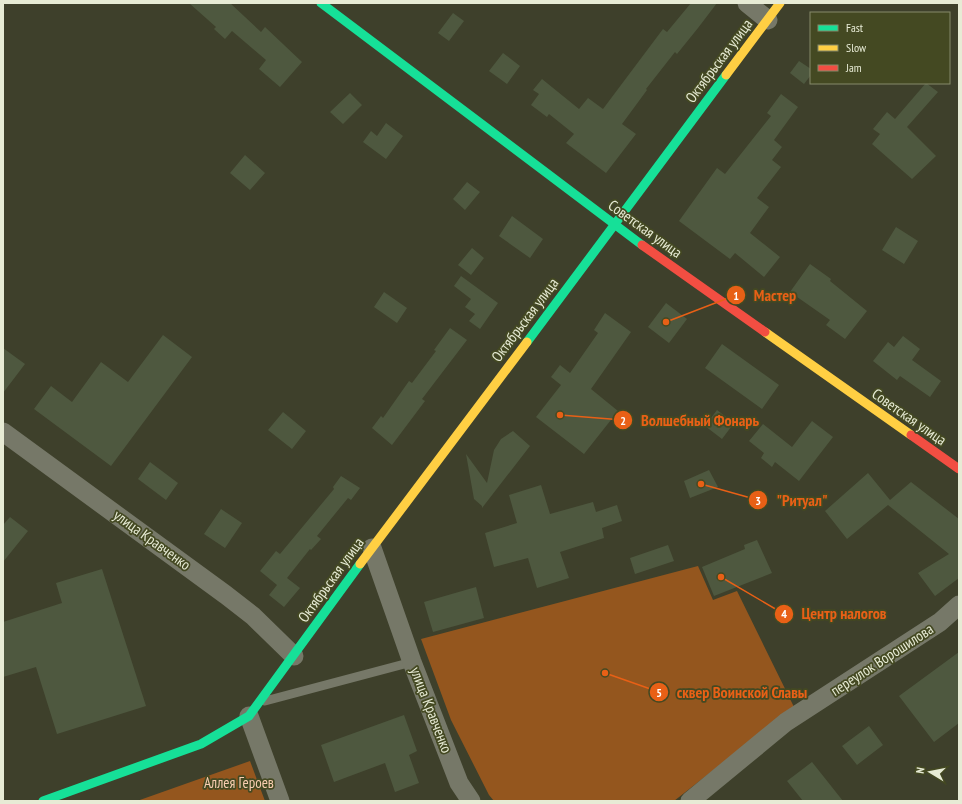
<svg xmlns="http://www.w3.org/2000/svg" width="962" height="804" font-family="'PT Sans Narrow',sans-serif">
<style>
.green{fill:#94561e}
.building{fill:#4e583f}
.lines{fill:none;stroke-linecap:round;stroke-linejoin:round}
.lane{stroke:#767868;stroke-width:9}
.street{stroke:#767868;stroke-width:19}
.fast{stroke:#16e098;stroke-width:9}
.slow{stroke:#ffcf43;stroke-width:9}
.jam{stroke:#f24e42;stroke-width:9}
.labels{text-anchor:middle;stroke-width:3.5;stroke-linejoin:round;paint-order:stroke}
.street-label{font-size:15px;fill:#e7ebd5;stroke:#444922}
.park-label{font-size:15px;fill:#f8cdb0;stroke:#444922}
.leader{fill:none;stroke:#e86016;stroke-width:1.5}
.callout-dot{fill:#e86016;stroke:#444922;stroke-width:1.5}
.mark-label{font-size:12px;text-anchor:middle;font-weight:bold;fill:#fff}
.callout-label{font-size:16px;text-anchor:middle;font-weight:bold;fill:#e86016;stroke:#444922;stroke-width:3.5;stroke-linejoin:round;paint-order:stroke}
</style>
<rect width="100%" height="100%" fill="#3e402b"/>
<path class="green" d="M 698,566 L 713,600 L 737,591 L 794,707 L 674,801 L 494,801 L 489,795 L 451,720 L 421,639 Z
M 250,761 L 265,801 L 137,801 Z"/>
<path class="building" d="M 189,3 L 230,3 L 261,32 L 265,27 L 302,62 L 280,87 L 259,69 L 266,60 L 232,31 L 225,39 L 214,29 L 216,27 Z
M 691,3 L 717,3 L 698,28 L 677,54 L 675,52 L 646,89 L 647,90 L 622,124 L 636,134 L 606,173 L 566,143 L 574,134 L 549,114 L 547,117 L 531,105 L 539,94 L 533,90 L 542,79 L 579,109 L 588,98 L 603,109 L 663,29 L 667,32 Z
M 453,13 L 464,21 L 449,41 L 438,33 Z
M 503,53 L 520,66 L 507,84 L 489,71 Z
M 799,61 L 811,69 L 811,75 L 804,84 L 790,73 Z
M 926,83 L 938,92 L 907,127 L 936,156 L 912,179 L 872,144 L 880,134 L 873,129 L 887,112 L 895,119 Z
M 350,93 L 362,105 L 343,124 L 330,112 Z
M 781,94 L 798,107 L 774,140 L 782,147 L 772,160 L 781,167 L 757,198 L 769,207 L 750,233 L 780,257 L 764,277 L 735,253 L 730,259 L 679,221 L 717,168 L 725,174 L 771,116 L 767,113 Z
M 386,123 L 403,136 L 386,159 L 363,142 L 371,131 L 377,136 Z
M 245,155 L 265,173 L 250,190 L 230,173 Z
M 467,182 L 480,192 L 465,210 L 453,199 Z
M 512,216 L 543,239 L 530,258 L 499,236 Z
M 896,227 L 918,241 L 904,264 L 882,250 Z
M 472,248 L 484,258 L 471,275 L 458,265 Z
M 810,264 L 831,279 L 830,281 L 867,311 L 845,339 L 826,325 L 830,320 L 790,292 Z
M 461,276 L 498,303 L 480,329 L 469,321 L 475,314 L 465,307 L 471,299 L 454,286 Z
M 384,292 L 407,308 L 397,323 L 374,307 Z
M 666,303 L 687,319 L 669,343 L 648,327 Z
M 605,313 L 631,332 L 591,389 L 618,411 L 584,454 L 536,417 L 561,385 L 551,377 L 560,365 L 570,373 L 598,333 L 594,330 Z
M 450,328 L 467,340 L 422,399 L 425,401 L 392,445 L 372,428 L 381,416 L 383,418 L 409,381 L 412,383 L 436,351 L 434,350 Z
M 163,335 L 192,357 L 111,466 L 34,409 L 51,386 L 72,402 L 101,362 L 128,382 Z
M 903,336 L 920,349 L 912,360 L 941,381 L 930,397 L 900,376 L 897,380 L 873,361 L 888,342 L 894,347 Z
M 722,344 L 779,385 L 762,409 L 705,368 Z
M 3,348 L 25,364 L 3,393 Z
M 717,410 L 734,423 L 722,439 L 705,426 Z
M 283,412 L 306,431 L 292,449 L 268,430 Z
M 812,421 L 833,437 L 799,481 L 775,462 L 772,467 L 761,458 L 764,453 L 749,441 L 763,424 L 792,447 Z
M 513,431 L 530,446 L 482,508 L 482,506 L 474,499 L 466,454 L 487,483 L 494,450 L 501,439 Z
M 150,462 L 178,483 L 166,500 L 138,479 Z
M 709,470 L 718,487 L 690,498 L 684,481 Z
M 868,473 L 890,500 L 911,482 L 959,519 L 959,578 L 935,596 L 918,573 L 949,554 L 888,505 L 847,539 L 825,511 Z
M 341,476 L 360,488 L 351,500 L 348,498 L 317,536 L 321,539 L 311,550 L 310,549 L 287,578 L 300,588 L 284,607 L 269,595 L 277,585 L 260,571 L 276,551 L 280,554 L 334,489 L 333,487 Z
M 541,485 L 550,514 L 593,502 L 596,512 L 617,505 L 622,521 L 602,528 L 604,538 L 560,552 L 569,578 L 537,588 L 528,558 L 494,567 L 485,533 L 517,523 L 509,495 Z
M 221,509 L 242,523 L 225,548 L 204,534 Z
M 10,517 L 28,531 L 3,562 L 3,525 Z
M 757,540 L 772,573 L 714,596 L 702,567 L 745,549 L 744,545 Z
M 668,545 L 674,561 L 635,574 L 630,558 Z
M 102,569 L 146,706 L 57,734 L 36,667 L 3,677 L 3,622 L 62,603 L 56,583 Z
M 476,587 L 484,618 L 433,632 L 424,602 Z
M 959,652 L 959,723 L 934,742 L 899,696 Z
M 404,715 L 417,751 L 409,755 L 419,783 L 395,792 L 385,763 L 334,782 L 321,745 Z
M 869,726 L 883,745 L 857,765 L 842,746 Z
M 812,762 L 843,801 L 803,801 L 787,781 Z"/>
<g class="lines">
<path class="lane" d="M 265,701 L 412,662"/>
<path class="street" d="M 747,3 L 768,20
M 3,432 L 226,595 L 253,616 L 294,656
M 372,548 L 412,662 L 459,783 L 471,801
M 249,716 L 280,801
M 690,801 L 786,722 L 940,622 L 959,605"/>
<path class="fast" d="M 321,3 L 642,245
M 527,342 L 726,75
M 43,801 L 201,744 L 249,716 L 360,564"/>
<path class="slow" d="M 726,75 L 780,3
M 765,332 L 911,435
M 360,564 L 527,342"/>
<path class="jam" d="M 642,245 L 765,332
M 911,435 L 959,469"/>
</g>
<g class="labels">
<g class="street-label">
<text transform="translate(719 61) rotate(-53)" y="5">Октябрьская улица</text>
<text transform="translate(645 229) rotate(36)" y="5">Советская улица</text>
<text transform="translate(525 320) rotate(-53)" y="5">Октябрьская улица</text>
<text transform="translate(909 417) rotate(35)" y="5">Советская улица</text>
<text transform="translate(152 540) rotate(36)" y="5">улица Кравченко</text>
<text transform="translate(331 580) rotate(-54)" y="5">Октябрьская улица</text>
<text transform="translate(882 660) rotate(-33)" y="5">переулок Ворошилова</text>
<text transform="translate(431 710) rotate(69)" y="5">улица Кравченко</text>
</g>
<g class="park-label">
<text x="239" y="788">Аллея Героев</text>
</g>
</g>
<path class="leader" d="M666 322L736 295M560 415L623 420M701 484L758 500M721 577L784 614M605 673L659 692"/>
<g class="callout-dot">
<circle cx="666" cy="322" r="4"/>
<circle cx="560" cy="415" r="4"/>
<circle cx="701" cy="484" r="4"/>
<circle cx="721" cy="577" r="4"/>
<circle cx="605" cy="673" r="4"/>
<circle cx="736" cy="295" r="10"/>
<circle cx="623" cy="420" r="10"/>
<circle cx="758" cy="500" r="10"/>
<circle cx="784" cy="614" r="10"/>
<circle cx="659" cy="692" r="10"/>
</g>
<g class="mark-label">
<text x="736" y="300">1</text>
<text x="623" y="425">2</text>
<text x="758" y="505">3</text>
<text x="784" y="618">4</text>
<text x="659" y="697">5</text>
</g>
<g class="callout-label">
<text x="775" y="301">Мастер</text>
<text x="700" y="426">Волшебный Фонарь</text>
<text x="802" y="506">"Ритуал"</text>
<text x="844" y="619">Центр налогов</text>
<text x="742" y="698">сквер Воинской Славы</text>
</g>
<rect width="962" height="804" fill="none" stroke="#e7ebd5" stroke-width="8"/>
<rect x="810" y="12" width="140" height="72" fill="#444922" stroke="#858a6a"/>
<rect x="818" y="25" width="20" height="6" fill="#16e098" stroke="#858a6a"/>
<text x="846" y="32" font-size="12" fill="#e7ebd5">Fast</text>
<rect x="818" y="45" width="20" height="6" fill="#ffcf43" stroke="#858a6a"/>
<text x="846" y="52" font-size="12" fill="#e7ebd5">Slow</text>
<rect x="818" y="65" width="20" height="6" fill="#f24e42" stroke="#858a6a"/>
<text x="846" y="72" font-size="12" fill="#e7ebd5">Jam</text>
<g transform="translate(930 772) rotate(280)" stroke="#444922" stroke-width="3" paint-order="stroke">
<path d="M0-3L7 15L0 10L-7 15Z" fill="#e7ebd5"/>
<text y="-6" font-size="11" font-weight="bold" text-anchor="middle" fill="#e7ebd5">N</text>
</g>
</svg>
